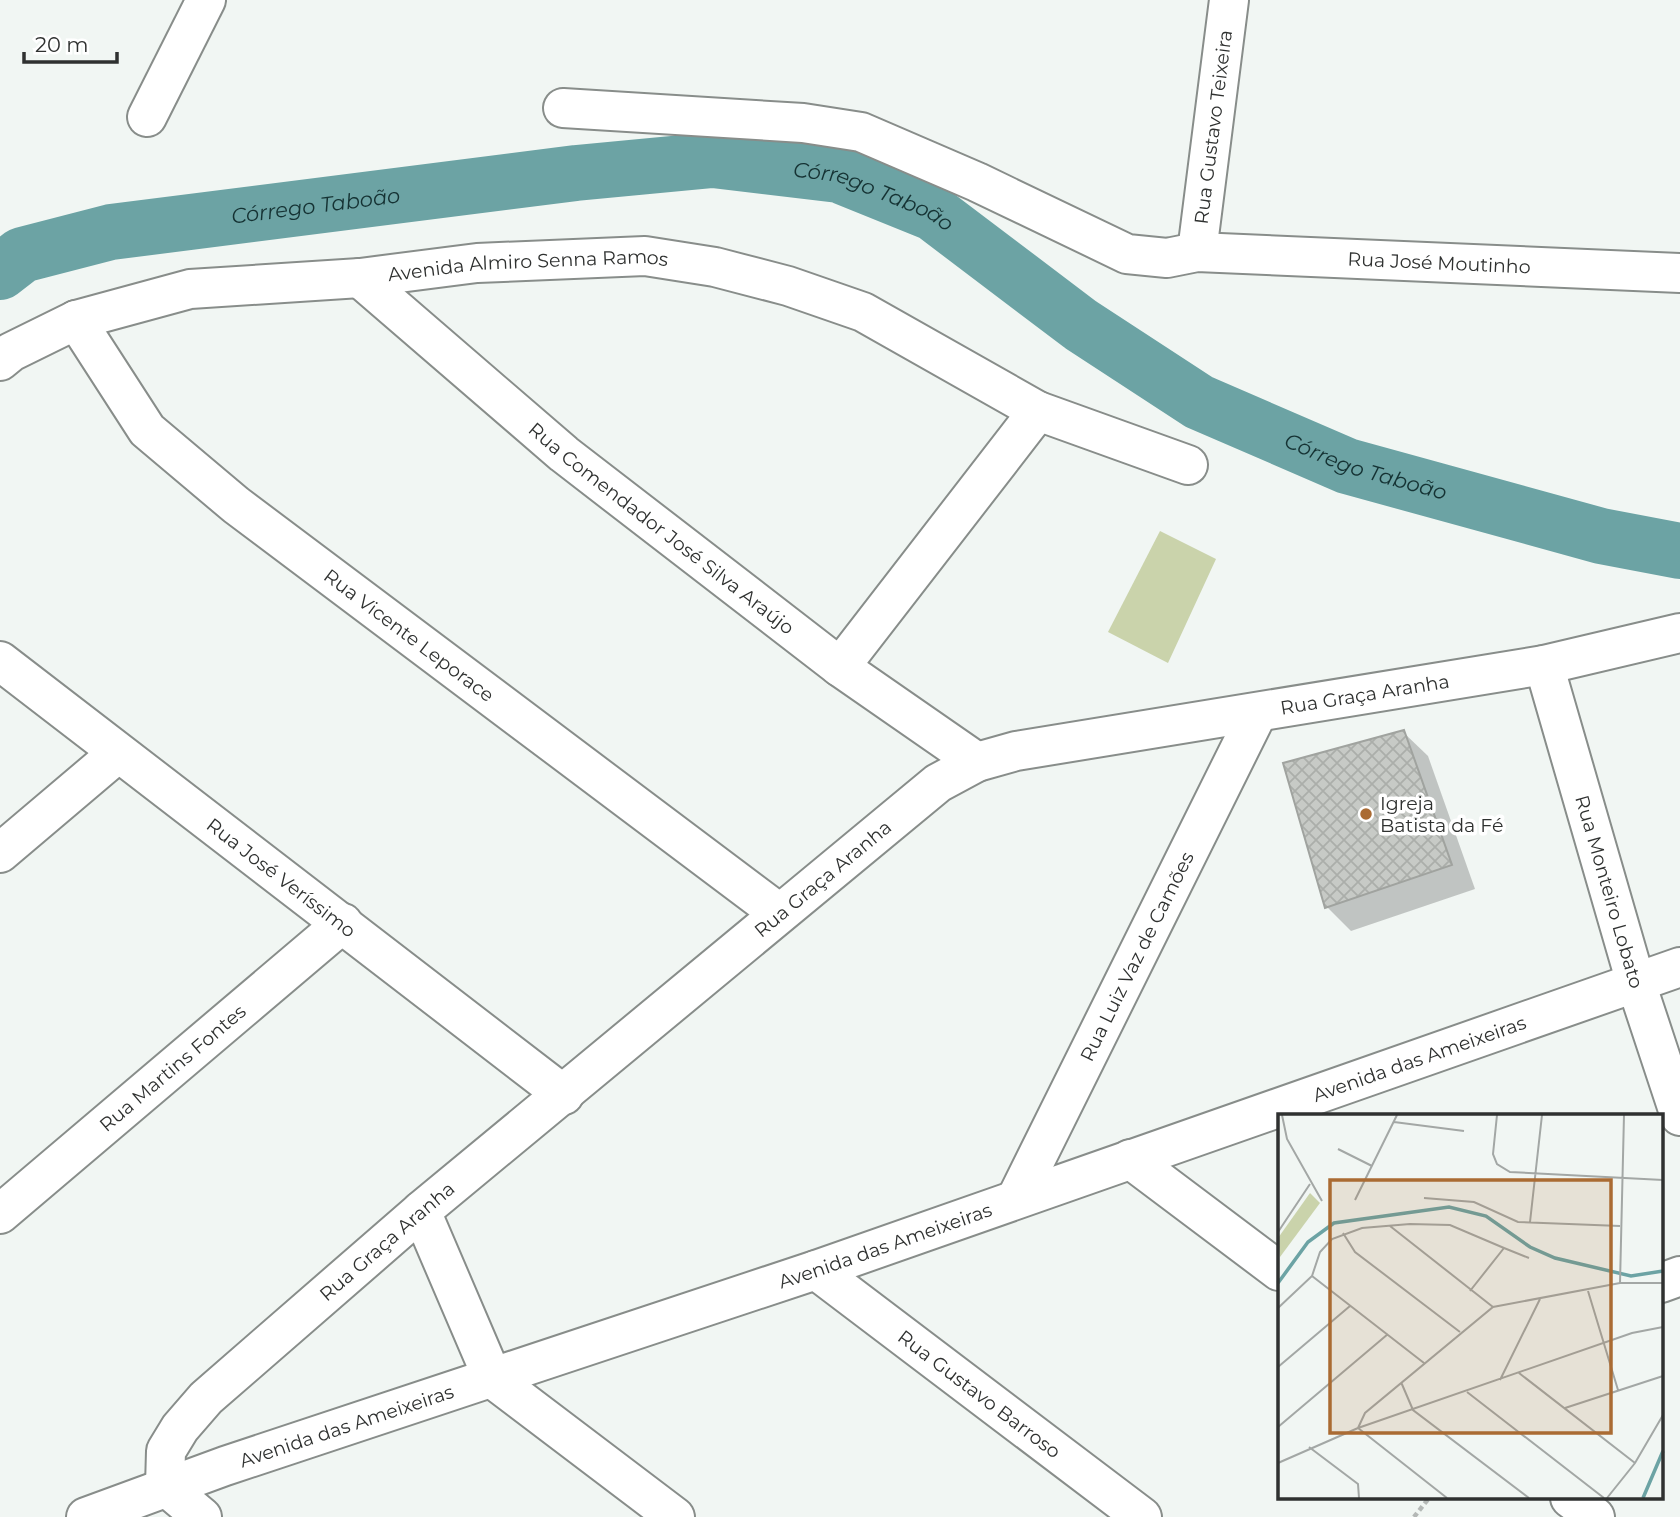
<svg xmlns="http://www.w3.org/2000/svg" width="1680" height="1517" font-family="Montserrat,sans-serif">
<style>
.garden{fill:#cad3ab}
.shadow{fill:#0003}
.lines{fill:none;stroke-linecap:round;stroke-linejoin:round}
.river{stroke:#6ca3a4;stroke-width:56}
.building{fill:url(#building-cross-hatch);stroke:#a0a39f;stroke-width:2}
.minor-casing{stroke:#888d8a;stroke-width:42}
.path{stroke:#b4b8b6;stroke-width:4.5;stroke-dasharray:5 3.5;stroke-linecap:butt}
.minor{stroke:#fff;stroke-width:38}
.poi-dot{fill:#aa6b33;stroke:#fff;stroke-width:2.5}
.labels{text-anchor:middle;stroke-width:7;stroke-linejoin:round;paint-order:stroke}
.street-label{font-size:19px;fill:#2f3130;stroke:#fff}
.poi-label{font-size:19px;fill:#2f3130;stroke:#fff;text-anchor:start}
.water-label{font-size:21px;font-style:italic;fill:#153233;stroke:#fff}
.inset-river{fill:none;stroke:#6ca3a4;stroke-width:3.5}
.inset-road{fill:none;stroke:#a3a7a5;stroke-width:2}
.view{fill:#aa6b33;fill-opacity:0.15;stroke:#aa6b33;stroke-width:3.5}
.inset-edge{fill:none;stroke:#2f3130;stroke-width:3.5}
</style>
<defs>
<pattern id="building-cross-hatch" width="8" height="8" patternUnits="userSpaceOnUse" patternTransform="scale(1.75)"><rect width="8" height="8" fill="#c7cac6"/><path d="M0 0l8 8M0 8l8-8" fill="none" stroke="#abaeaa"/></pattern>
</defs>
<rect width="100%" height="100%" fill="#f1f6f3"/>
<path class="garden" d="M 1160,531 L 1216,559 L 1168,663 L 1108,632 Z"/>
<path class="shadow" d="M 1403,732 L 1428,756 L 1475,889 L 1351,931 L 1327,907 Z"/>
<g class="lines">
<path class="river" id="s1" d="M 0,272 L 22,255 L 111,232 L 576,173 L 713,160 L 839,175 L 933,213 L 1081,325 L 1199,402 L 1347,466 L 1601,536 L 1680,551"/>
</g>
<path class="building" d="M 1404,730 L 1452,865 L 1325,908 L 1283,763 Z"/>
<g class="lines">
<defs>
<g id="minor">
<path id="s2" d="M 563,108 L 803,123 L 861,132 L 977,182 L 1127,254 L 1167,258 L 1197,252 L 1680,273"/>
<path d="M 147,117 L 206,0"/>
<path id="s3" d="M 1197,252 L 1229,0"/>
<path id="s4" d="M 360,278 L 564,454 L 840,667 L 977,762"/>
<path id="s5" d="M 76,320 L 147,430 L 236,505 L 779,913"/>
<path id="s6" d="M 0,361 L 11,352 L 76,320 L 190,289 L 360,278 L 477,263 L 645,256 L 715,267 L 788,286 L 863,312 L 1038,411 L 840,667"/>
<path d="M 1038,411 L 1188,465"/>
<path id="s7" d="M 0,661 L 564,1095"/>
<path id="s8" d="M 1544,665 L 1636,983 L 1680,1116"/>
<path d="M 0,853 L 118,753"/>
<path d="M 1130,1159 L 1279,1271"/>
<path id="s9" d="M 1016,1199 L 1257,714"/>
<path d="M 421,1211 L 493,1379 L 675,1517"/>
<path id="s10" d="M 0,1214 L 343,923"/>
<path id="s11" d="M 816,1270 L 1142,1517"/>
<path d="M 1661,1283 L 1680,1276"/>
<path id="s12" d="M 165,1486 L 166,1451 L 180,1428 L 206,1398 L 421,1211 L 938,783 L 977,762 L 1016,751 L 1544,665 L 1680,633"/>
<path d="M 165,1486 L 202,1517"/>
<path d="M 1570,1498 L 1595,1517"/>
<path id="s13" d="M 86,1517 L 225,1466 L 816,1270 L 1680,967"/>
</g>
</defs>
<use href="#minor" class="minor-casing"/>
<path class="path" d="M 1414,1517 L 1429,1498"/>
<use href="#minor" class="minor"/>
</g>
<circle class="poi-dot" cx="1366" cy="814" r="7"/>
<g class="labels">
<g class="street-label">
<text dy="7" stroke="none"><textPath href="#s3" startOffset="126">Rua Gustavo Teixeira</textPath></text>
<text dy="7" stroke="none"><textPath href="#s2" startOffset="905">Rua José Moutinho</textPath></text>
<text dy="7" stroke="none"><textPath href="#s6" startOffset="544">Avenida Almiro Senna Ramos</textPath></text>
<text dy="7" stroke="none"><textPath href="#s4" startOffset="392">Rua Comendador José Silva Araújo</textPath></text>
<text dy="7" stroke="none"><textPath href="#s5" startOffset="464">Rua Vicente Leporace</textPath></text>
<text dy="7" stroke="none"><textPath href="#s12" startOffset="1496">Rua Graça Aranha</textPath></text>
<text dy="7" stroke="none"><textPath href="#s7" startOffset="355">Rua José Veríssimo</textPath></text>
<text dy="7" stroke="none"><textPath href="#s12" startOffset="908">Rua Graça Aranha</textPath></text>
<text dy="7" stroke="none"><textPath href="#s8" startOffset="236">Rua Monteiro Lobato</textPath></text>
<text dy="7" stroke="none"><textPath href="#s9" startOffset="271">Rua Luiz Vaz de Camões</textPath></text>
<text dy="7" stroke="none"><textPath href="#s13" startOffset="1410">Avenida das Ameixeiras</textPath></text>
<text dy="7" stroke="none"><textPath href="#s10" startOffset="226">Rua Martins Fontes</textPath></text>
<text dy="7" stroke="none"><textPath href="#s12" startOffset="341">Rua Graça Aranha</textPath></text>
<text dy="7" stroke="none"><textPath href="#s13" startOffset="844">Avenida das Ameixeiras</textPath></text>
<text dy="7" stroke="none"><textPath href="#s11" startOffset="205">Rua Gustavo Barroso</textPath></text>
<text dy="7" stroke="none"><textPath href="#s13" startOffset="276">Avenida das Ameixeiras</textPath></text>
</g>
<g class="poi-label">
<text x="1380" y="810">Igreja<tspan x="1380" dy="22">Batista da Fé</tspan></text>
</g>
<g class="water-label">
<text dy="7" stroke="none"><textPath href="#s1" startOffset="892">Córrego Taboão</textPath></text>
<text dy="7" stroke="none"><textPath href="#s1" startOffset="326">Córrego Taboão</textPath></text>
<text dy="7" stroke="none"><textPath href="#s1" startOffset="1460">Córrego Taboão</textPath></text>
</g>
</g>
<g transform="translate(1278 1114)">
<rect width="385" height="385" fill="#f1f6f3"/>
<path d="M 32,79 L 42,89 L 2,143 L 0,124 Z" fill="#cad3ab"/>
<path class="inset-river" d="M 0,169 L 30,128 L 56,109 L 171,93 L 208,102 L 252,133 L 277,144 L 353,162 L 385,157M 365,384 L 385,337"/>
<path class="inset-road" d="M 4,1 L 9,25 L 44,87M 219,1 L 215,40 L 219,50 L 232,58 L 385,66M 116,8 L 186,17M 60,35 L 94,52M 146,84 L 196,88 L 240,108 L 342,112M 77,86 L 119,1M 252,108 L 264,1M 112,112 L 215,193M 0,118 L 32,70M 65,119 L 77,138 L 182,218M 226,134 L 251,144M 34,162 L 146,249M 342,169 L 346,1M 310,177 L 340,276M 0,194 L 34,162 L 42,138 L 54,125 L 84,114 L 132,110 L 172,111 L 226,134 L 192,177M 0,253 L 72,192M 241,259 L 357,349M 222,266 L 262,185M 123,268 L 135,296 L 251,384M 189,278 L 326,384M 287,294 L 385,262M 0,313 L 110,220M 80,314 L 87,299 L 215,193 L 342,169 L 385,169M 80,314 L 169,384M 31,333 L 80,370 L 81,384M 0,349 L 80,314 L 354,219 L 385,213M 329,384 L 357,349 L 385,301"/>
<path class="view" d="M 52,66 L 333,66 L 333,319 L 52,319 Z"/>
<rect width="385" height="385" class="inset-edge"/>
</g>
<path d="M24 52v10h93v-10" fill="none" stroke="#2f3130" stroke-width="3.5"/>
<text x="35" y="52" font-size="21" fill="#2f3130" stroke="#ffffff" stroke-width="5" paint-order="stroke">20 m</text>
</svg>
